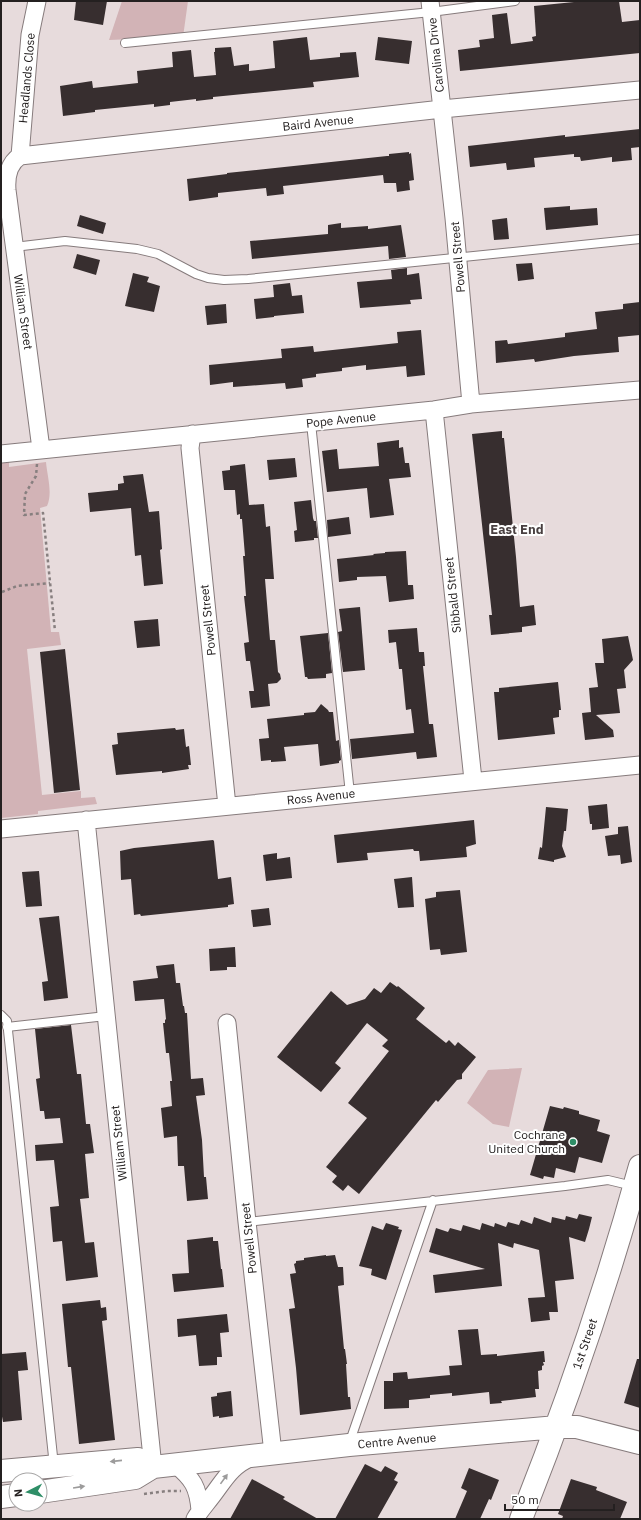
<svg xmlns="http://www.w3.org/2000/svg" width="641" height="1520" font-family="'IBM Plex Sans',sans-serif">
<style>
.green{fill:#d2b3b6}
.building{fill:#372e2f}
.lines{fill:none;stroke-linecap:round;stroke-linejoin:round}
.lane-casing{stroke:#867b7c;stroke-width:10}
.street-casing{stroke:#867b7c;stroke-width:19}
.secondary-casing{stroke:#867b7c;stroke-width:24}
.path{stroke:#877f7f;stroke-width:2.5;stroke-dasharray:3 3;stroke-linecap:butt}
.lane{stroke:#fff;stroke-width:8}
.street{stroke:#fff;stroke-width:17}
.secondary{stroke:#fff;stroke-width:22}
.oneway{fill:#9c9b9b}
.poi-dot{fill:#2e8e67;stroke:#fff;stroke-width:1.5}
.labels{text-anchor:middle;stroke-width:4;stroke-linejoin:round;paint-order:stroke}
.street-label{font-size:12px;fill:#242020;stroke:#fff}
.poi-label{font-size:12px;fill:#242020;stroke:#fff;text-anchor:end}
.neighbourhood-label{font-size:13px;font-weight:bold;fill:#494041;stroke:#fff}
</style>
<rect width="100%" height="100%" fill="#e7dbdc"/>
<path class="green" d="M 122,1 L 188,1 L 183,37 L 109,40 Z
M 9,461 L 9,467 L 46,462 C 47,475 53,493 47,506 L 40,508 L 51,632 L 59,632 L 61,645 L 27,649 L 42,795 L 81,791 L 81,798 L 95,797 L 97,804 L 38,811 L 38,814 L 1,818 L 1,462 Z
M 522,1068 L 509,1127 L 493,1124 L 467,1103 L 488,1070 Z"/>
<path class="building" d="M 76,1 L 107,1 L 103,25 L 74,20 Z
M 584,1 L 619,1 L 622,22 L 640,20 L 640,53 L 460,71 L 458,50 L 480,47 L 479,40 L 494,38 L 492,15 L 507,13 L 511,44 L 533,41 L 532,37 L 536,36 L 534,6 Z
M 307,37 L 310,60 L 340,57 L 340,53 L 356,52 L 359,77 L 313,82 L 314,87 L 213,97 L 213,99 L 196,101 L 196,99 L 170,102 L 170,105 L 154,107 L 154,104 L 95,110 L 95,112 L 63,116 L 60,86 L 92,81 L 93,88 L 138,83 L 137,71 L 173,67 L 172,52 L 191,50 L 194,77 L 216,75 L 214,52 L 215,52 L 215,48 L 231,47 L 234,66 L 249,64 L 249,71 L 275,68 L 273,41 Z
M 378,37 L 412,41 L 409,64 L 375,60 Z
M 640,129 L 640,147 L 631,148 L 632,160 L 612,162 L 612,157 L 581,161 L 580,157 L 574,157 L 574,154 L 534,158 L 535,167 L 507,170 L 506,163 L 470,167 L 468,146 L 565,135 L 565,137 Z
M 409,152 L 409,154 L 411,153 L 414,180 L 409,181 L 410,190 L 397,192 L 396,183 L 384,183 L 383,175 L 283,186 L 284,194 L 267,196 L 266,188 L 218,193 L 218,197 L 189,201 L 187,179 L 227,174 L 227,173 L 387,156 L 389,156 L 389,154 Z
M 570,206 L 570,210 L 597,208 L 598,225 L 546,230 L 544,208 Z
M 80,215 L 106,223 L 103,234 L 77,226 Z
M 507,218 L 509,239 L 494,240 L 492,220 Z
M 341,223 L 341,228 L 368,226 L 368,229 L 401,225 L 406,257 L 389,259 L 388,246 L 252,259 L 250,241 L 328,234 L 328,225 Z
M 77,254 L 100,260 L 96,275 L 73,268 Z
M 532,263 L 534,279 L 518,281 L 516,264 Z
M 407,268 L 407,275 L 419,273 L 422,299 L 410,300 L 411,304 L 360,308 L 357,282 L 392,279 L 391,270 Z
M 133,273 L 149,277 L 147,282 L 160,286 L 154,312 L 125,306 Z
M 290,283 L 292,296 L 302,295 L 304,313 L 274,316 L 274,317 L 256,319 L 254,299 L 274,297 L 273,285 Z
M 640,302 L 640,335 L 618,337 L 619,352 L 574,356 L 535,362 L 534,359 L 496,363 L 495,341 L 507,340 L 508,344 L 565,337 L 565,333 L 597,329 L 595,312 L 623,309 L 623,304 Z
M 226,304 L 227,323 L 207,325 L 205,306 Z
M 421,330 L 425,375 L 407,377 L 406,366 L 366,370 L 366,365 L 342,368 L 342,371 L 316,374 L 316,377 L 302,379 L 303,387 L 286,389 L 285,383 L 233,387 L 233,382 L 210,385 L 209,365 L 282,358 L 281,349 L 313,346 L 314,352 L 398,343 L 397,332 Z
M 502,431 L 502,438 L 504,438 L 516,557 L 520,607 L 534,605 L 536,625 L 522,627 L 522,632 L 491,635 L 489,615 L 492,615 L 472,434 Z
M 399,440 L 399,448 L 403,447 L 405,463 L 409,463 L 411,477 L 389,479 L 394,515 L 370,518 L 367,488 L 327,492 L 322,451 L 337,449 L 339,469 L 379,466 L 377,443 Z
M 295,458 L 297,477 L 269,480 L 267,460 Z
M 245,464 L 249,505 L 264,504 L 266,527 L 270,526 L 274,579 L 265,579 L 270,640 L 275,640 L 278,672 L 280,674 L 281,679 L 277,683 L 268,684 L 270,706 L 251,708 L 249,691 L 254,691 L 251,668 L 250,661 L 246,661 L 244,643 L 249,642 L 244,596 L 246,596 L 243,556 L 245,556 L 242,519 L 240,519 L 240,514 L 237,515 L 235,490 L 224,490 L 222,471 L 230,470 L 230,466 Z
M 143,474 L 149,512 L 159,511 L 162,549 L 160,550 L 163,584 L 144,586 L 141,555 L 135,556 L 131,508 L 90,512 L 88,493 L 118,490 L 118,484 L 124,483 L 123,476 Z
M 311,500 L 313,518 L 314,521 L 316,521 L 318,538 L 314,538 L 314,540 L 295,542 L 294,531 L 297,530 L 294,502 Z
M 349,517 L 351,534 L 328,537 L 327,520 Z
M 406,551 L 408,585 L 413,585 L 414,599 L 389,602 L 386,576 L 357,577 L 357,580 L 339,582 L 337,559 L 374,555 L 373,554 L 385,553 L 385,552 Z
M 360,607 L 365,670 L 343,672 L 338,632 L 342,631 L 339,609 Z
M 158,619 L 160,646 L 137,648 L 134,621 Z
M 417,628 L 419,652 L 424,652 L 425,666 L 423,666 L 429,724 L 433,724 L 437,757 L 417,759 L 416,752 L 352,759 L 350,739 L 414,733 L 411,709 L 406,710 L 402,669 L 399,669 L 396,642 L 389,643 L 388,630 Z
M 328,633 L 332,673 L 326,674 L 326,678 L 308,679 L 307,677 L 305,677 L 300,636 Z
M 628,636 L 633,660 L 624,670 L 626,688 L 617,689 L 620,713 L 596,715 L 613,730 L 614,737 L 585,740 L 582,713 L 591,712 L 589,688 L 598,687 L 595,663 L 604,663 L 602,639 Z
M 65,649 L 80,790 L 54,793 L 40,652 Z
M 558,682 L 561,710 L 559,710 L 559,717 L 553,718 L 555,734 L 498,740 L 494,692 L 499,692 L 499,688 Z
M 321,704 L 328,710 L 329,712 L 333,712 L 336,741 L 339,740 L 341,760 L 339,761 L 339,763 L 320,766 L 318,744 L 284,747 L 286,761 L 271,762 L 271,760 L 261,761 L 259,739 L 269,738 L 267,719 L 304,715 L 304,713 L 315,712 Z
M 175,728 L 176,730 L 184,729 L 186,747 L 189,746 L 191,765 L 188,765 L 189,769 L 162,773 L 162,771 L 116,775 L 112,745 L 118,744 L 117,733 Z
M 607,804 L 609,828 L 592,830 L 592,824 L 590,824 L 588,806 Z
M 546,807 L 568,809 L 566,831 L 564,831 L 562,846 L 566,857 L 554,860 L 554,862 L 538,859 L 540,847 L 542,848 Z
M 474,820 L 476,844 L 466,847 L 467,857 L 420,861 L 419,851 L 414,851 L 413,849 L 367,853 L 368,860 L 337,863 L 334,835 Z
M 628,826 L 632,862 L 621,864 L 620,855 L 608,856 L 605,836 L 618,834 L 618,827 Z
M 213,840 L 214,841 L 218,879 L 231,877 L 234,904 L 228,905 L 228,907 L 141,916 L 140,914 L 134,915 L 131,879 L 121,880 L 120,851 L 134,848 Z
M 277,853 L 277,859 L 290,857 L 292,878 L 266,881 L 263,855 Z
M 39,871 L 42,906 L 26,907 L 22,872 Z
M 412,877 L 414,907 L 398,908 L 394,879 Z
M 460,890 L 467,952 L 441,955 L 440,949 L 430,950 L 425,899 L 436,897 L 436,892 Z
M 269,908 L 271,925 L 253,927 L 251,910 Z
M 59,916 L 68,998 L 44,1001 L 42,982 L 48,981 L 39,918 Z
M 235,947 L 236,967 L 227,967 L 227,970 L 210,971 L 209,949 Z
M 174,964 L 176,983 L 180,983 L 183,1006 L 184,1006 L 185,1013 L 187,1013 L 191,1079 L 203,1078 L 205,1095 L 196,1096 L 202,1140 L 204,1177 L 206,1177 L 208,1199 L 187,1201 L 184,1166 L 178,1166 L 177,1136 L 164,1138 L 161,1108 L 172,1106 L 170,1081 L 172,1081 L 169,1053 L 166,1053 L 163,1023 L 165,1023 L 165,1020 L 166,1019 L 164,999 L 135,1001 L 133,981 L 158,978 L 156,966 Z
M 390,982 L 397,987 L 398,986 L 425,1008 L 416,1019 L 446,1043 L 449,1040 L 455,1046 L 458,1042 L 476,1057 L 462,1074 L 462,1079 L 457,1080 L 438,1102 L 436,1100 L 359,1194 L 348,1185 L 343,1191 L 332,1182 L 337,1176 L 326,1167 L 367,1118 L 348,1103 L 389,1051 L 382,1046 L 388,1040 L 367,1023 L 335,1063 L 341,1068 L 321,1092 L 277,1057 L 331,991 L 347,1005 L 365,999 L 374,988 L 381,993 Z
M 71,1025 L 77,1074 L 81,1074 L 86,1124 L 90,1124 L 94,1153 L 85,1154 L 89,1198 L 80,1199 L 85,1243 L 94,1242 L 98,1277 L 66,1281 L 62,1241 L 53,1242 L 50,1207 L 59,1206 L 54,1160 L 36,1161 L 35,1145 L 63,1143 L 60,1118 L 45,1119 L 44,1111 L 40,1111 L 36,1079 L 40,1078 L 35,1029 Z
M 550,1106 L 563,1109 L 564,1107 L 579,1111 L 579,1114 L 600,1120 L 597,1131 L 610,1135 L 602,1163 L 579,1157 L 575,1173 L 556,1168 L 554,1178 L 544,1176 L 543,1179 L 530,1175 Z
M 579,1214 L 592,1217 L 589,1229 L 585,1242 L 569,1237 L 574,1279 L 555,1281 L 558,1312 L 549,1312 L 550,1320 L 531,1322 L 528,1298 L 545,1297 L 539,1250 L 514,1243 L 513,1248 L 498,1243 L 502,1286 L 435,1293 L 433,1275 L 485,1269 L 429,1252 L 436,1228 L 448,1232 L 450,1228 L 461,1231 L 463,1225 L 480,1230 L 482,1223 L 494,1227 L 495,1223 L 506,1227 L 508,1222 L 519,1225 L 521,1220 L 532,1224 L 534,1217 L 551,1223 L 552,1217 L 565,1220 L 566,1216 L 577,1219 Z
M 386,1223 L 399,1227 L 398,1229 L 402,1230 L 386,1280 L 371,1275 L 372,1269 L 359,1266 L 372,1226 L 383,1230 Z
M 213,1237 L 213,1241 L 218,1241 L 221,1269 L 222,1269 L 224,1287 L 174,1292 L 172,1274 L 189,1273 L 187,1240 Z
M 326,1255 L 326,1256 L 335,1255 L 338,1267 L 343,1267 L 344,1285 L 338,1286 L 344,1349 L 345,1349 L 347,1364 L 346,1364 L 348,1397 L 350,1397 L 351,1409 L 300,1415 L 296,1368 L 289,1309 L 295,1308 L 290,1274 L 296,1273 L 294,1264 L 296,1263 L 296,1261 L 304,1260 L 304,1258 Z
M 100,1300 L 101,1308 L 106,1307 L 107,1320 L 102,1321 L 115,1440 L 79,1444 L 71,1367 L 68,1367 L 62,1304 Z
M 227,1314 L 229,1332 L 220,1333 L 222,1357 L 217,1357 L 217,1365 L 199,1366 L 196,1335 L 178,1337 L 177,1319 Z
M 478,1329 L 481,1355 L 497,1354 L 497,1356 L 544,1351 L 545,1362 L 543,1362 L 544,1365 L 542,1366 L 542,1370 L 538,1371 L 539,1389 L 535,1389 L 536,1397 L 501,1401 L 502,1403 L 490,1404 L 489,1392 L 452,1396 L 452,1393 L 430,1395 L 430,1398 L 409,1400 L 409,1408 L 384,1409 L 384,1381 L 393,1381 L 393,1373 L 407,1372 L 408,1379 L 450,1375 L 449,1366 L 462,1365 L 458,1330 Z
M 26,1352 L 28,1370 L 18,1371 L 22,1420 L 3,1422 L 1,1411 L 1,1354 Z
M 637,1359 L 640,1359 L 640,1408 L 624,1403 Z
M 231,1391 L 233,1416 L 219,1418 L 219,1416 L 213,1417 L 211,1397 L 217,1396 L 217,1393 Z
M 365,1464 L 381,1472 L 385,1466 L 398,1473 L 394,1480 L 398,1482 L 377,1519 L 335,1519 Z
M 469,1468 L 499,1480 L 491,1500 L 489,1499 L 480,1519 L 455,1519 L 467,1491 L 461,1488 Z
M 252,1479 L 285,1497 L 283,1499 L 318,1519 L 230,1519 Z
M 571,1479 L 597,1487 L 596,1490 L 627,1502 L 620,1519 L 562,1519 L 563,1516 L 558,1514 Z"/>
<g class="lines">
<defs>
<path id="lane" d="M 125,43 L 431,12 L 515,1
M 14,247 L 65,241 L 137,249 L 158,254 L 196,274 L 208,278 L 224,280 L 248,279 L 640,239
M 311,423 L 350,794
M 1,1015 L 7,1021 L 54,1466
M 7,1027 L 106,1016
M 247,1222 L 565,1186 L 608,1180 L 633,1186
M 349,1444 L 433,1200"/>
<path id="street" d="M 430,1 L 454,218 L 471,404
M 20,156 L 30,35 L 37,1
M 434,410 L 473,780
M 192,434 L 190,448 L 227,806
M 41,449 L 7,190 C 6,177 9,163 20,156 L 442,109 L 640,90
M 1,454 L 434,410 L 471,404 L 640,390
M 86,820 L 153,1467
M 1,829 L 640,765
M 227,1023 L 247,1222 L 273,1453
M 175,1464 C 193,1479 198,1487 200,1510
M 195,1519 C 200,1510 206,1504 212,1496 C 225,1479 231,1466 252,1457"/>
<path id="secondary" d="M 1,1471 L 138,1459 L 153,1467
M 40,1492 L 135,1478 L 153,1467 L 349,1445 L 557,1427 L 577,1427 L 640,1443
M 1,1497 L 16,1495
M 521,1519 C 567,1403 607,1286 640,1166"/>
</defs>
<use href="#lane" class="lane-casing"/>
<use href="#street" class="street-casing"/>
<use href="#secondary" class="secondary-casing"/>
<path class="path" d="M 37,464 L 36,476 L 25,494 L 24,515 L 43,513 L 55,631
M 2,592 L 17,586 L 50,583
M 144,1494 L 167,1491 L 181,1491"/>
<use href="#lane" class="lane"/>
<use href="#street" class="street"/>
<use href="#secondary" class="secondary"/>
</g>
<defs><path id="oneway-solid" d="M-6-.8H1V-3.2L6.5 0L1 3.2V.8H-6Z"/></defs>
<g class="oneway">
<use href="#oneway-solid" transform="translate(116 1461) rotate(174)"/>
<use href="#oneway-solid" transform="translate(224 1479) rotate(-54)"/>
<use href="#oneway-solid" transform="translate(79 1487) rotate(-9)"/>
</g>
<circle class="poi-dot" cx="573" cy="1142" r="4"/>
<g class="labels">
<g class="street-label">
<text transform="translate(436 55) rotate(-96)" y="4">Carolina Drive</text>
<text transform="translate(27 78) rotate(-85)" y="4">Headlands Close</text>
<text transform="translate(318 123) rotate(-6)" y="4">Baird Avenue</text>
<text transform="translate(458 257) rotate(-95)" y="4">Powell Street</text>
<text transform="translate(23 312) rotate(82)" y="4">William Street</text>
<text transform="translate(341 420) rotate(-6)" y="4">Pope Avenue</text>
<text transform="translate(453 595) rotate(-96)" y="4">Sibbald Street</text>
<text transform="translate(208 620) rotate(-96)" y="4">Powell Street</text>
<text transform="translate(321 797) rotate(-6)" y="4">Ross Avenue</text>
<text transform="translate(119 1143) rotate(-96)" y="4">William Street</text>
<text transform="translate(249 1238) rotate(-96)" y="4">Powell Street</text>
<text transform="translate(585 1344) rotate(-71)" y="4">1st Street</text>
<text transform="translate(397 1441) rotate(-5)" y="4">Centre Avenue</text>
</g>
<g class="poi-label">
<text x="565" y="1139">Cochrane<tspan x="565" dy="14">United Church</tspan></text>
</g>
<g class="neighbourhood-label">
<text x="517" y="534">East End</text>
</g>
</g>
<rect width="641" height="1520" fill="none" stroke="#242020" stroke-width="4"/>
<g transform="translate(28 1492) rotate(264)"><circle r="19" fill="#ffffff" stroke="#a7a6a6"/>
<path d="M0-3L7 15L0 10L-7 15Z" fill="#2e8e67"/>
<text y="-6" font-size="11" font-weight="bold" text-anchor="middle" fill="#242020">N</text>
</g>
<path d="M505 1504v6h109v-6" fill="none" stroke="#242020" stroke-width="2"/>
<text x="511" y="1504" font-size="12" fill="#242020" stroke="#ffffff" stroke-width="3" paint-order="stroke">50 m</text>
</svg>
